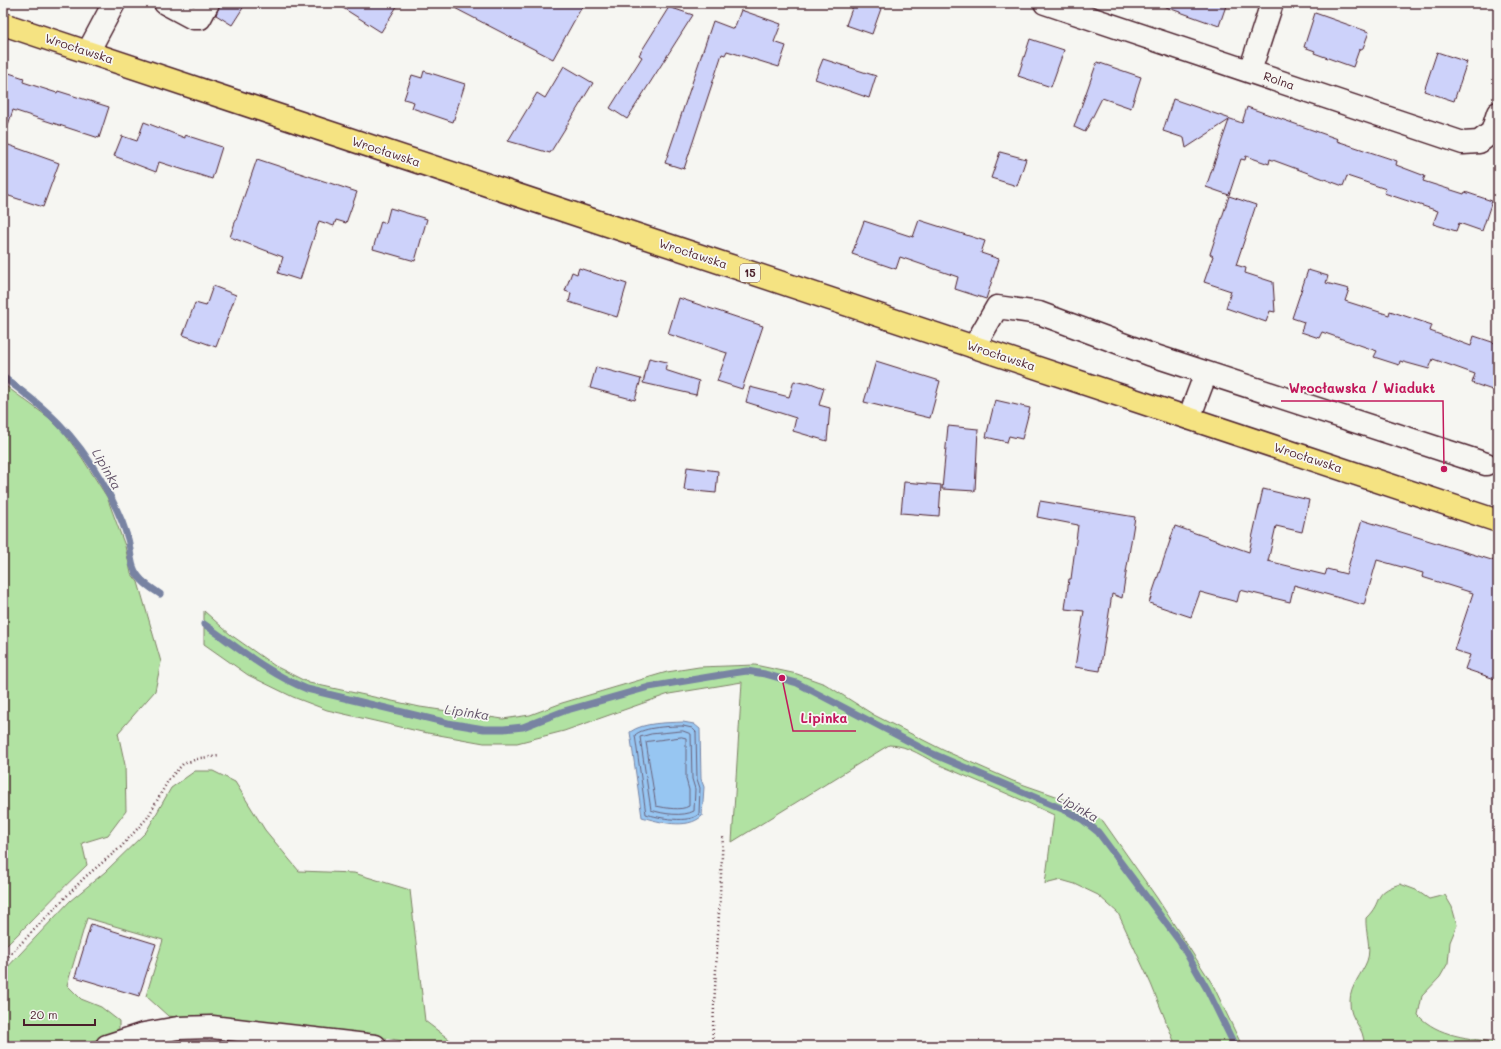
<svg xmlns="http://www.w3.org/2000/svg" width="1501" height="1049" font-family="Mali,sans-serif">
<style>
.green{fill:#b1e2a2;stroke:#7e8066}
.water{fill:#97c6f2;stroke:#7883a2}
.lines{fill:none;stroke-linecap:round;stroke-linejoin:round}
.shore{stroke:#69627b;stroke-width:1}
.stream{stroke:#7883a2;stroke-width:7}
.building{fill:#cdd2fa;stroke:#4a1f2b}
.minor-casing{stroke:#4a1f2b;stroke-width:25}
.major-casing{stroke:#4a1f2b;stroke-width:25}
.path{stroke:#4a1f2b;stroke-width:2.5;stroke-dasharray:1 3;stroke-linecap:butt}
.minor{stroke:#f6f6f2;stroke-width:22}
.major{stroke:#f5e382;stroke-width:22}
.labels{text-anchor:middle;stroke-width:3.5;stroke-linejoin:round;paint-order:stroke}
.shield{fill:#f6f6f2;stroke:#7e6067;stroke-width:1}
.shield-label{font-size:11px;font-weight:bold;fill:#4a1f2b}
.street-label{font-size:12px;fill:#4a1f2b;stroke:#f6f6f2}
.water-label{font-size:13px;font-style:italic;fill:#615167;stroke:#f6f6f2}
.leader{fill:none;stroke:#c2185b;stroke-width:1.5}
.callout-dot{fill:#c2185b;stroke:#f6f6f2;stroke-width:1.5}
.callout-label{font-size:13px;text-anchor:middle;font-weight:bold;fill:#c2185b;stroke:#f6f6f2;stroke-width:3.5;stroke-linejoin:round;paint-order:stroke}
</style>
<rect width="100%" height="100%" fill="#f6f6f2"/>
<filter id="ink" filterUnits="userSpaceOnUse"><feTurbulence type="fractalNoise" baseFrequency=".025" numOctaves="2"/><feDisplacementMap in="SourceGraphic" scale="8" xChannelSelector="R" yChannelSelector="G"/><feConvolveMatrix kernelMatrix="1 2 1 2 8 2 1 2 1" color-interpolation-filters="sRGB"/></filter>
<g filter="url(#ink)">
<path class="green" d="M 3,384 L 48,417 L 64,433 L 81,456 L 107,497 L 125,546 L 131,573 L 138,582 L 161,662 L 155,691 L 118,733 L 125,765 L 126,811 L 108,835 L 82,843 L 87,865 C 58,892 32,921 3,949 Z
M 204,611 L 231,635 L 275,666 L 309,683 L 420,707 L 503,719 L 530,715 L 562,703 L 667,672 L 699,667 L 755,665 L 797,674 L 825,684 L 874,715 L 943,750 L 1013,781 L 1056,796 L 1083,808 L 1103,821 L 1157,898 L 1213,985 L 1242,1046 L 1176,1046 L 1151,984 L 1118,913 L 1098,895 L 1075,884 L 1061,880 L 1045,884 L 1054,815 C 1017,797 979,782 942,766 C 924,758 909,745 889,745 L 732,842 L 742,682 L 669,694 L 564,731 L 517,743 L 484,743 L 422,732 L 327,710 L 293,697 L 248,675 L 204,644 Z
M 195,771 L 213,771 L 235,782 L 265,830 L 299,871 L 354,873 L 410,890 L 425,1021 L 458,1046 L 419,1046 L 410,1042 L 372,1036 L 314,1030 L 250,1020 L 197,1019 L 168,1016 L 146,996 L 163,940 L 87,918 L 67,985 L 81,999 L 101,1007 L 119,1021 L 119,1029 C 96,1049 34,1046 3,1046 L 3,972 L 70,901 L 105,872 L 146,832 L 171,788 Z
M 1400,884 L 1416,890 L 1429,899 L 1445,895 L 1452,907 L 1457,925 L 1450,942 L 1448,963 L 1440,977 L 1422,996 L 1418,1015 C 1438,1037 1470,1038 1498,1043 L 1498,1046 L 1364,1046 C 1365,1025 1349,1022 1350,1001 C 1350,986 1362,974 1367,961 C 1372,948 1365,932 1366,918 C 1384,901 1371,893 1400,884 Z"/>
<path class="water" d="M 683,722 L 694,724 L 700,729 L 701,779 L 704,787 L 702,816 C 687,830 659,822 642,817 L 630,732 C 644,722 667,723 683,722 Z"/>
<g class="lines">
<path class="shore" d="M 683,726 L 692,728 L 696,732 L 697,779 L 700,788 L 699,814 C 689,824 659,818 646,814 L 635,735 C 643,727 671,726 683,726 Z
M 683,731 L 691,734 L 692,779 L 695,789 L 694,811 C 683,817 663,814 651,810 L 640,737 L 651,734 Z
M 682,737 L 686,738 L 686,779 L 689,790 L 689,806 C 681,811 666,808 656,806 L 646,742 Z"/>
<path class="stream" d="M 3,377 C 47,409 74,433 101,480 C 112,498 122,519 128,539 C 131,549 130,563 135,571 C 140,581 151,588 160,594
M 204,624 C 237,647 269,674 307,689 L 448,723 L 484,729 L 504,729 L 523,727 L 564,711 L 649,687 L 733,673 L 747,671 L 765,674 L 797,683 L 931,753 L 1067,811 L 1083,820 L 1098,832 L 1180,942 L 1207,989 L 1235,1046"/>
</g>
<path class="building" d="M 220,3 L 246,3 L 232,25 L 216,15 Z
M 335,3 L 399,3 L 381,32 Z
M 445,3 L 584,3 L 553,59 Z
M 854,3 L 883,3 L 872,34 L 846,25 Z
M 1163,3 L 1227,3 L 1219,26 L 1163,6 Z
M 669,7 L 693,15 L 627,119 L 610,108 L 642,57 L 639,55 Z
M 741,10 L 781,24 L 774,42 L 786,46 L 779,67 L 727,51 L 725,55 L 722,54 L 684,169 L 665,163 L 713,21 L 734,29 Z
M 1315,13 L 1369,32 L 1363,48 L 1359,50 L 1353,67 L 1314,53 L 1315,51 L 1304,47 Z
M 1030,39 L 1064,50 L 1051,87 L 1018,76 Z
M 1437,52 L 1467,62 L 1454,101 L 1424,91 Z
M 823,59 L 876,76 L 869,98 L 815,79 Z
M 1097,62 L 1141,77 L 1131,108 L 1102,98 L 1085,132 L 1074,127 Z
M 564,66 L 593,83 L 550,153 L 508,141 L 537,93 L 545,98 Z
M 3,71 L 24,78 L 23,82 L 57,93 L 58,91 L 109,107 L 99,138 L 13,110 L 6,131 L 3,130 Z
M 424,71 L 465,84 L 453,122 L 412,108 L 414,102 L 404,99 L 412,75 L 422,78 Z
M 1173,99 L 1242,123 L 1247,107 L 1338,139 L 1337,141 L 1397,161 L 1396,165 L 1425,176 L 1423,181 L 1464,194 L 1465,192 L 1492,201 L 1482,231 L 1459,223 L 1456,231 L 1433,224 L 1438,211 L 1384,193 L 1386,189 L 1347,176 L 1343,186 L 1270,159 L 1269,164 L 1246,156 L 1245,160 L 1241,159 L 1229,195 L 1206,187 L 1229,120 L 1186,148 L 1184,138 L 1163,131 Z
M 144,122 L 185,138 L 185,135 L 222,147 L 212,179 L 159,162 L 156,172 L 114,156 L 122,136 L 137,141 Z
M 3,143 L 59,163 L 43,207 L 3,194 Z
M 1000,152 L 1026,159 L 1017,186 L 991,178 Z
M 257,159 L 357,192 L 346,223 L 336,220 L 334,226 L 319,221 L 300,280 L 278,273 L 283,257 L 230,237 Z
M 1229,196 L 1256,205 L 1236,265 L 1246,268 L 1245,273 L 1273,282 L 1275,312 L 1270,311 L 1266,322 L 1226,308 L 1231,291 L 1204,282 L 1213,256 L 1210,254 Z
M 390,208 L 427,219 L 415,261 L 373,249 L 381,221 L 386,223 Z
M 919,220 L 985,241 L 981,253 L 999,259 L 986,299 L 955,289 L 958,277 L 900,257 L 896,269 L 852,254 L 864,221 L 913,237 Z
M 579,268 L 627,284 L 617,317 L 569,302 L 571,293 L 565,291 L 572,272 L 577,274 Z
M 1308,270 L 1328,276 L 1326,283 L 1349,289 L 1345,301 L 1389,315 L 1390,311 L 1432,325 L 1430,331 L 1471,346 L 1474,336 L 1498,344 L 1498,392 L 1472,383 L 1475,374 L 1433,359 L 1429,369 L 1400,361 L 1399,365 L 1374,357 L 1377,351 L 1322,332 L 1319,338 L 1301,332 L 1304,322 L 1292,318 Z
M 213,286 L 236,295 L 216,347 L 183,335 L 195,303 L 206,306 Z
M 679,298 L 763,326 L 742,389 L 717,381 L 727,353 L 668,334 Z
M 649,358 L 667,362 L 665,370 L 699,381 L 696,395 L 643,383 Z
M 876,361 L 940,381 L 930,418 L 864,402 Z
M 596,367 L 641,379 L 635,400 L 590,388 Z
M 794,381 L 807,384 L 808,382 L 824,388 L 819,405 L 830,408 L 827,441 L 793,431 L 796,418 L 746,402 L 750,387 L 789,397 Z
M 995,400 L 1030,408 L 1022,439 L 1009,436 L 1007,442 L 986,437 Z
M 948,426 L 978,429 L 975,491 L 942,489 Z
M 687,467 L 718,471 L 716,493 L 684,490 Z
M 904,482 L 941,485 L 939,516 L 901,513 Z
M 1263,489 L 1309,500 L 1302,532 L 1276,526 L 1268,561 L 1325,575 L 1327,569 L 1346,574 L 1362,520 L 1498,562 L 1498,680 L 1465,669 L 1470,655 L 1454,650 L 1473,593 L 1422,577 L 1423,573 L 1377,560 L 1364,605 L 1294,585 L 1290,602 L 1240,590 L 1237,602 L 1200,592 L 1191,617 L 1149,603 L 1175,526 L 1249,552 Z
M 1040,501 L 1135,517 L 1122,598 L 1112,594 L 1100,671 L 1075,667 L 1084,611 L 1065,609 L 1069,579 L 1071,579 L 1078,525 L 1037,517 Z
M 91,924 L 156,944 L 139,996 L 75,977 Z"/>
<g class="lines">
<defs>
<path id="minor" d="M 165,3 L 193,18 L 200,18 L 208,3
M 1045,3 L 1463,143 L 1479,142 L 1492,132 L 1498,113
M 88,52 L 114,3
M 1250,71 L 1272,3
M 974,347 L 997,307 L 1039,313 L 1149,354 L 1486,464
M 1189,418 L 1206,373
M 107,1046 L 144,1034 L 178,1028 L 212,1027 L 375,1046"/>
<path id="major" d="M 3,24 L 1498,521"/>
</defs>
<use href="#minor" class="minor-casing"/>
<use href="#major" class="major-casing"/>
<path class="path" d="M 3,962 L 85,877 L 121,847 L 148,817 L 169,779 L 183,764 L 200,758 L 220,756
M 712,1046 L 723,836"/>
<use href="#minor" class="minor"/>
<use href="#major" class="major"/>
</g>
</g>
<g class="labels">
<rect class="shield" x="740" y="264" width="20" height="18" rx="3"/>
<g class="shield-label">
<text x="750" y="277">15</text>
</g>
<g class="street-label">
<text transform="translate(79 49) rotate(18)" y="4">Wrocławska</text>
<text transform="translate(1279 81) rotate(19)" y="4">Rolna</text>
<text transform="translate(386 152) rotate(18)" y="4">Wrocławska</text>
<text transform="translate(693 254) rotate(18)" y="4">Wrocławska</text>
<text transform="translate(1001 356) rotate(18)" y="4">Wrocławska</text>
<text transform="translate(1308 458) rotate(18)" y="4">Wrocławska</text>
</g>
<g class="water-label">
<text transform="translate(107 469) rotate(60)" y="5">Lipinka</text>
<text transform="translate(467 712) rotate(8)" y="5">Lipinka</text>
<text transform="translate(1078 807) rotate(30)" y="5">Lipinka</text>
</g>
</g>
<path class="leader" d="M1444 469L1443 401H1281M782 678L793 731H856"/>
<g class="callout-dot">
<circle cx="1444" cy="469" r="4"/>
<circle cx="782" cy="678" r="4"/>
</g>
<g class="callout-label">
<text x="1362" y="393">Wrocławska / Wiadukt</text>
<text x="824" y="723">Lipinka</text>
</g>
<rect width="1501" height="1049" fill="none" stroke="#f6f6f2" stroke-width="16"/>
<rect x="8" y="8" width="1485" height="1033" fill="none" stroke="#4a1f2b" stroke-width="1.5" filter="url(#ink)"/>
<path d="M24 1019v6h71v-6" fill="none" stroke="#4a1f2b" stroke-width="2"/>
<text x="30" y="1019" font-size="12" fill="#4a1f2b" stroke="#f6f6f2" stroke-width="3" paint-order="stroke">20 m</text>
</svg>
